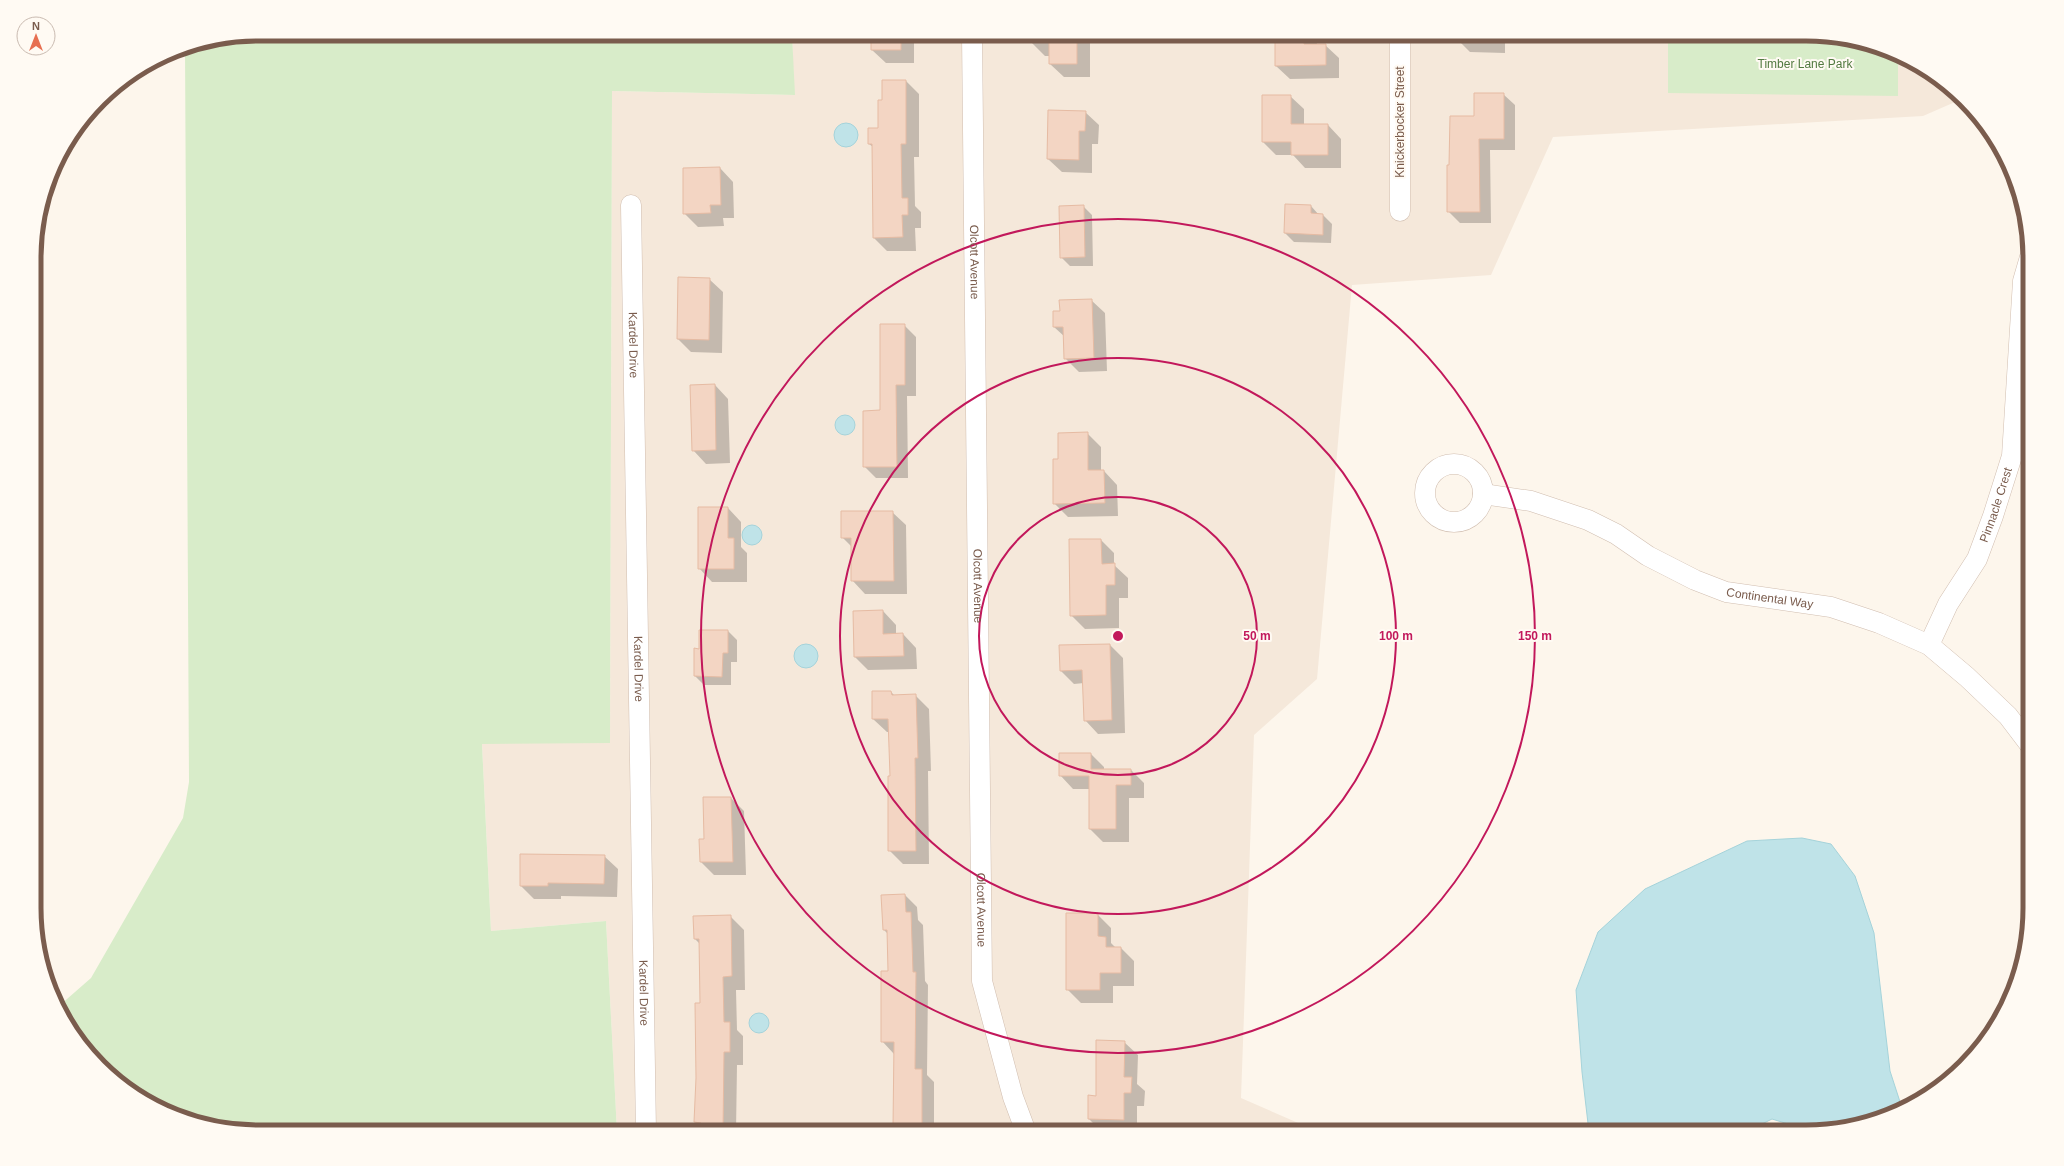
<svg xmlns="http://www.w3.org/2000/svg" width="2064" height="1166" font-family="Helvetica,sans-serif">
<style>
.residential{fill:#f5e8da}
.green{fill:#d8ecc9}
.water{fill:#bfe3e8;stroke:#a5d3da}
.shadow{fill:#0003}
.building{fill:#f3d5c3;stroke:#e6bba3}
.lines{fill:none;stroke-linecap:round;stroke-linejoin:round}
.minor-casing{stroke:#d1beb0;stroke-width:21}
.minor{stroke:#fff;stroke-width:20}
.ring{fill:none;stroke:#c2185b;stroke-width:2}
.labels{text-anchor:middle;stroke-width:4;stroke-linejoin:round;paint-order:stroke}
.park-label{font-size:12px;fill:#537a41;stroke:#fffaf3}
.street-label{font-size:12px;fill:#7a5c4d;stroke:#fffaf3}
.rim{fill:none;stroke:#7a5c4d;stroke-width:5}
.centre{fill:#c2185b;stroke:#fffaf3;stroke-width:2}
.ring-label{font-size:12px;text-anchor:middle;font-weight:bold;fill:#c2185b;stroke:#fffaf3;stroke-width:4;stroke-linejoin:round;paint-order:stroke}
</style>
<rect width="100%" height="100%" fill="#fdf6ec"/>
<path class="residential" d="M 792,34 L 1806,34 L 1864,42 L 1918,64 L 1954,90 L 1962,99 L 1923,116 L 1553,137 L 1491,275 L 1352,285 L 1317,679 L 1254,735 L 1241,1098 L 1319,1132 L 617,1132 L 606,921 L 491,931 L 482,743 L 610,743 L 612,91 L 794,95 Z"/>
<path class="green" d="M 258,34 L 792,34 L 795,95 L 612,91 L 610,743 L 482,744 L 491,931 L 606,921 L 617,1132 L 258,1132 L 200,1124 L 146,1102 L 110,1076 L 72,1032 L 59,1006 L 91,978 L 183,818 L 189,782 L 185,49 Z
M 1668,34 L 1806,34 L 1864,42 L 1898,56 L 1898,96 L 1668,93 Z"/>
<path class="water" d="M834 135a12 12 0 1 1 24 0a12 12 0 1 1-24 0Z
M835 425a10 10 0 1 1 20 0a10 10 0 1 1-20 0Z
M742 535a10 10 0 1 1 20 0a10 10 0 1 1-20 0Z
M794 656a12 12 0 1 1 24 0a12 12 0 1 1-24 0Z
M 1802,838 L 1831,844 L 1855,876 L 1874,933 L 1890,1071 L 1902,1108 L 1878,1120 L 1821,1132 L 1814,1132 L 1772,1119 L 1746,1132 L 1589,1132 L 1582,1072 L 1576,990 L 1598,932 L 1645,889 L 1747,841 Z
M749 1023a10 10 0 1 1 20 0a10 10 0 1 1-20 0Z"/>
<path class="shadow" d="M 872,34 L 914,34 L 914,63 L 886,63 L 872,50 Z
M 1031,34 L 1090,34 L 1090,77 L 1064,77 L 1050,64 L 1050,56 L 1045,56 L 1031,42 Z
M 1276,34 L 1316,34 L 1317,45 L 1325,45 L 1339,58 L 1339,78 L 1290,79 L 1276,66 Z
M 1457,34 L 1505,34 L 1505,53 L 1470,52 L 1457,39 Z
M 906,81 L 919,94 L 919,157 L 914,157 L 915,206 L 921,212 L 921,228 L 915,228 L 916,251 L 887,251 L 874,238 L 873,147 L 869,144 L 879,129 L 883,101 Z
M 1503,94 L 1515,105 L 1515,150 L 1490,150 L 1491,223 L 1460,223 L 1448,211 L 1450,166 L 1475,117 Z
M 1290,96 L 1304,109 L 1304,125 L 1328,125 L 1341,139 L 1341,168 L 1305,168 L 1293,155 L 1276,155 L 1263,142 Z
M 1085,112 L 1099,125 L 1098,144 L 1092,144 L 1092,173 L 1062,172 L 1048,159 Z
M 720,168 L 733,182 L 734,218 L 723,218 L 724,226 L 698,227 L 684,213 Z
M 1286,205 L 1311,206 L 1319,215 L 1323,215 L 1332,224 L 1331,243 L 1294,242 L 1285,233 Z
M 1083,206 L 1092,215 L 1093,266 L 1070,266 L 1061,257 Z
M 709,279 L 723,292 L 722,353 L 691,352 L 678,339 Z
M 1091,300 L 1105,313 L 1107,371 L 1079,372 L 1065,358 L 1065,337 L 1054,327 L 1061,312 Z
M 904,325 L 916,337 L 916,396 L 907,396 L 908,478 L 876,478 L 864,466 Z
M 715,385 L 728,399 L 730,463 L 706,464 L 693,450 Z
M 1087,433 L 1101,447 L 1101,471 L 1104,471 L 1117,485 L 1118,516 L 1068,517 L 1054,503 L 1059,460 Z
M 728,508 L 741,522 L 741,547 L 747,553 L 747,582 L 712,582 L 699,568 Z
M 892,512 L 906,525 L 907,594 L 865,594 L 852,580 L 852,547 L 842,537 Z
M 1101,540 L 1114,553 L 1114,565 L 1128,578 L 1128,598 L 1119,598 L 1119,628 L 1085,629 L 1071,615 Z
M 883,611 L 896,625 L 896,634 L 903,634 L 916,648 L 917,669 L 868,670 L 855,657 Z
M 728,631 L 737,640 L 737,662 L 731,662 L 731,685 L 704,685 L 695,676 L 700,650 Z
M 1110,645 L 1123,658 L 1125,733 L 1098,734 L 1085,720 L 1084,683 L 1074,684 L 1060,670 Z
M 891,692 L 895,696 L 915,695 L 929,709 L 931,771 L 928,771 L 929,864 L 903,864 L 889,850 L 891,777 L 890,732 L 887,732 L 873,719 Z
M 1091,754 L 1104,767 L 1104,770 L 1131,770 L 1144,783 L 1144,798 L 1129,798 L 1129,842 L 1103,842 L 1090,829 L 1090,789 L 1073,789 L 1060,775 Z
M 731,798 L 744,811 L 746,875 L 714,875 L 701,862 L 705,840 Z
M 604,856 L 618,869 L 617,897 L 561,896 L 561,899 L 534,899 L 521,886 Z
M 905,895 L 917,907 L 918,920 L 923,925 L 925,981 L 928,985 L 927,1075 L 934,1082 L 934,1132 L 900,1132 L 894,1126 L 894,1054 L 882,1041 L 889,972 L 888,934 L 884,930 L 882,896 Z
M 1097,914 L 1111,928 L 1111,943 L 1116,948 L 1121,948 L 1134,961 L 1134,986 L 1113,986 L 1113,1003 L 1081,1003 L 1067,989 Z
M 730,916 L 744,930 L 745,990 L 736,990 L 737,1030 L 743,1036 L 743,1065 L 737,1065 L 736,1132 L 701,1132 L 701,1128 L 695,1122 L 701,1004 L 700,944 L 695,939 L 694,917 Z
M 1124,1042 L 1138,1055 L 1137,1084 L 1145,1091 L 1144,1106 L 1137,1106 L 1137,1132 L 1102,1132 L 1089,1119 L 1096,1097 Z"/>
<path class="building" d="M 871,34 L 901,34 L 901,50 L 871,50 Z
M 1049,34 L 1077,34 L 1077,64 L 1049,64 Z
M 1275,34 L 1304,34 L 1304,44 L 1326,44 L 1326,65 L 1275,66 Z
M 882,80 L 906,80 L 906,144 L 901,144 L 902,198 L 908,198 L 908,215 L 902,215 L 903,237 L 873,238 L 872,144 L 868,144 L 868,128 L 878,128 L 878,100 L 882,100 Z
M 1474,93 L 1504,93 L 1504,139 L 1479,139 L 1480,212 L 1447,212 L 1447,165 L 1449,165 L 1450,116 L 1474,116 Z
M 1262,95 L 1291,95 L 1291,124 L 1328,124 L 1328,155 L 1291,155 L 1291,142 L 1262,142 Z
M 1048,110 L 1086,111 L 1085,131 L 1079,131 L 1079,160 L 1047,159 Z
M 720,167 L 721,205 L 710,205 L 711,213 L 683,214 L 683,168 Z
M 1285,204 L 1311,205 L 1311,213 L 1323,214 L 1323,235 L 1284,233 Z
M 1084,205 L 1085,257 L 1060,258 L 1059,206 Z
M 678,277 L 710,278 L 709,340 L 677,339 Z
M 1092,299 L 1094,358 L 1064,359 L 1063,327 L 1053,327 L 1053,311 L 1060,311 L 1059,300 Z
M 880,324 L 905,324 L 905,385 L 896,385 L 897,467 L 863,467 L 863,411 L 880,410 Z
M 715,384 L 716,450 L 692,451 L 690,385 Z
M 1088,432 L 1088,470 L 1104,470 L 1105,503 L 1053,504 L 1053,459 L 1058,459 L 1058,433 Z
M 698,507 L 728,507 L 728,538 L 734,538 L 734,569 L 698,569 Z
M 841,511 L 893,511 L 894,581 L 851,581 L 851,538 L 841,538 Z
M 1069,539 L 1101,539 L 1102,564 L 1115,563 L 1115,585 L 1106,585 L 1106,615 L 1070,616 Z
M 883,610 L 883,634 L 903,633 L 904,656 L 854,657 L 853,611 Z
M 699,630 L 728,630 L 728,653 L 723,653 L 722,677 L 694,676 L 694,648 L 699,649 Z
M 1110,644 L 1112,720 L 1084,721 L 1082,670 L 1060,671 L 1059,645 Z
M 872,691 L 891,691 L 892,695 L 916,694 L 918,758 L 915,758 L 916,851 L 888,851 L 888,776 L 890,776 L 888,719 L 872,719 Z
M 1059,753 L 1091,753 L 1091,769 L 1131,769 L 1131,785 L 1116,785 L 1116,829 L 1089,829 L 1089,776 L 1059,776 Z
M 703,797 L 731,797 L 733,862 L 700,862 L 699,839 L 704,839 Z
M 520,854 L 605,855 L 604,884 L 548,883 L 548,886 L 520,886 Z
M 905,894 L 906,912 L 911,912 L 913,972 L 916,972 L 915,1069 L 922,1069 L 922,1127 L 893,1127 L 894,1042 L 881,1042 L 881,971 L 888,971 L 887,930 L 883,930 L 881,895 Z
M 1066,913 L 1098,913 L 1098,936 L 1106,937 L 1106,947 L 1121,947 L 1121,973 L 1100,973 L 1100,990 L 1066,990 Z
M 731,915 L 732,976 L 723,977 L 724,1022 L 730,1022 L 730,1052 L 724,1052 L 723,1132 L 700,1132 L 701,1123 L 694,1122 L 696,1078 L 695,1003 L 700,1003 L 699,939 L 694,939 L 693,916 Z
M 1096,1040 L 1125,1041 L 1124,1077 L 1132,1077 L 1131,1093 L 1124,1093 L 1124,1120 L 1088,1119 L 1088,1095 L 1096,1096 Z"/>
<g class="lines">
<defs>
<g id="minor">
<path id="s1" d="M 972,34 L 982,981 L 1013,1097 L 1026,1132"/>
<path d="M 1400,34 L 1400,211"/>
<path id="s2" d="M 631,205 L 646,1132"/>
<circle cx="1454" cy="493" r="29"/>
<path id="s3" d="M 1483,494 L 1531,501 L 1588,520 L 1616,534 L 1648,556 L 1695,580 L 1726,592 L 1831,607 L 1879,623 L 1929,645 L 1967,677 L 2008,716 L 2030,745"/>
<path id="s4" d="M 1929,645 L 1948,604 L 1977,559 L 1993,516 L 2012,456 L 2023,281 L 2030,257"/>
</g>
</defs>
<use href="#minor" class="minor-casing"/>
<use href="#minor" class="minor"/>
</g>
<g class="ring">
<circle cx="1118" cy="636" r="139"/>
<circle cx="1118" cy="636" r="278"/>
<circle cx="1118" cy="636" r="417"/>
</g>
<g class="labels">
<g class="park-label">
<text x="1805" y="68">Timber Lane Park</text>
</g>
<g class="street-label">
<text transform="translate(1400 122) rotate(-90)" y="4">Knickerbocker Street</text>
<text dy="4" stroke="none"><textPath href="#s1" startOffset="228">Olcott Avenue</textPath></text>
<text dy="4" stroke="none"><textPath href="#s2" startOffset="140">Kardel Drive</textPath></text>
<text dy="4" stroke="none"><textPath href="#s4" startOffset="156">Pinnacle Crest</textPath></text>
<text dy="4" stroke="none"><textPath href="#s1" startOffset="552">Olcott Avenue</textPath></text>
<text dy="4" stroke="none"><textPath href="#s3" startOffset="309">Continental Way</textPath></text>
<text dy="4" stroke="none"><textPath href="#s2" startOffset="464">Kardel Drive</textPath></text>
<text dy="4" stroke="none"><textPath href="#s1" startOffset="876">Olcott Avenue</textPath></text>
<text dy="4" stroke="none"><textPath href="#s2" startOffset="788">Kardel Drive</textPath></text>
</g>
</g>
<path d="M0 0H2064V1166H0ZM258 41H1806A217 217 0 0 1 2023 258V908A217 217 0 0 1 1806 1125H258A217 217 0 0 1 41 908V258A217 217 0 0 1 258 41Z" fill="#fffaf3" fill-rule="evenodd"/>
<path class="rim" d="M258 41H1806A217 217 0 0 1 2023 258V908A217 217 0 0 1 1806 1125H258A217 217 0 0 1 41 908V258A217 217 0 0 1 258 41Z"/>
<circle cx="1118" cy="636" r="6" class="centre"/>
<g class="ring-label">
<text x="1257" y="640">50 m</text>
<text x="1396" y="640">100 m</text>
<text x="1535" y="640">150 m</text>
</g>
<g transform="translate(36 36)"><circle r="19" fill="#fffaf3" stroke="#cabbb1"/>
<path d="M0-3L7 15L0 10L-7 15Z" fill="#e76f51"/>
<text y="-6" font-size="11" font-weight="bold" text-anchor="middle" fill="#7a5c4d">N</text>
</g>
</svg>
